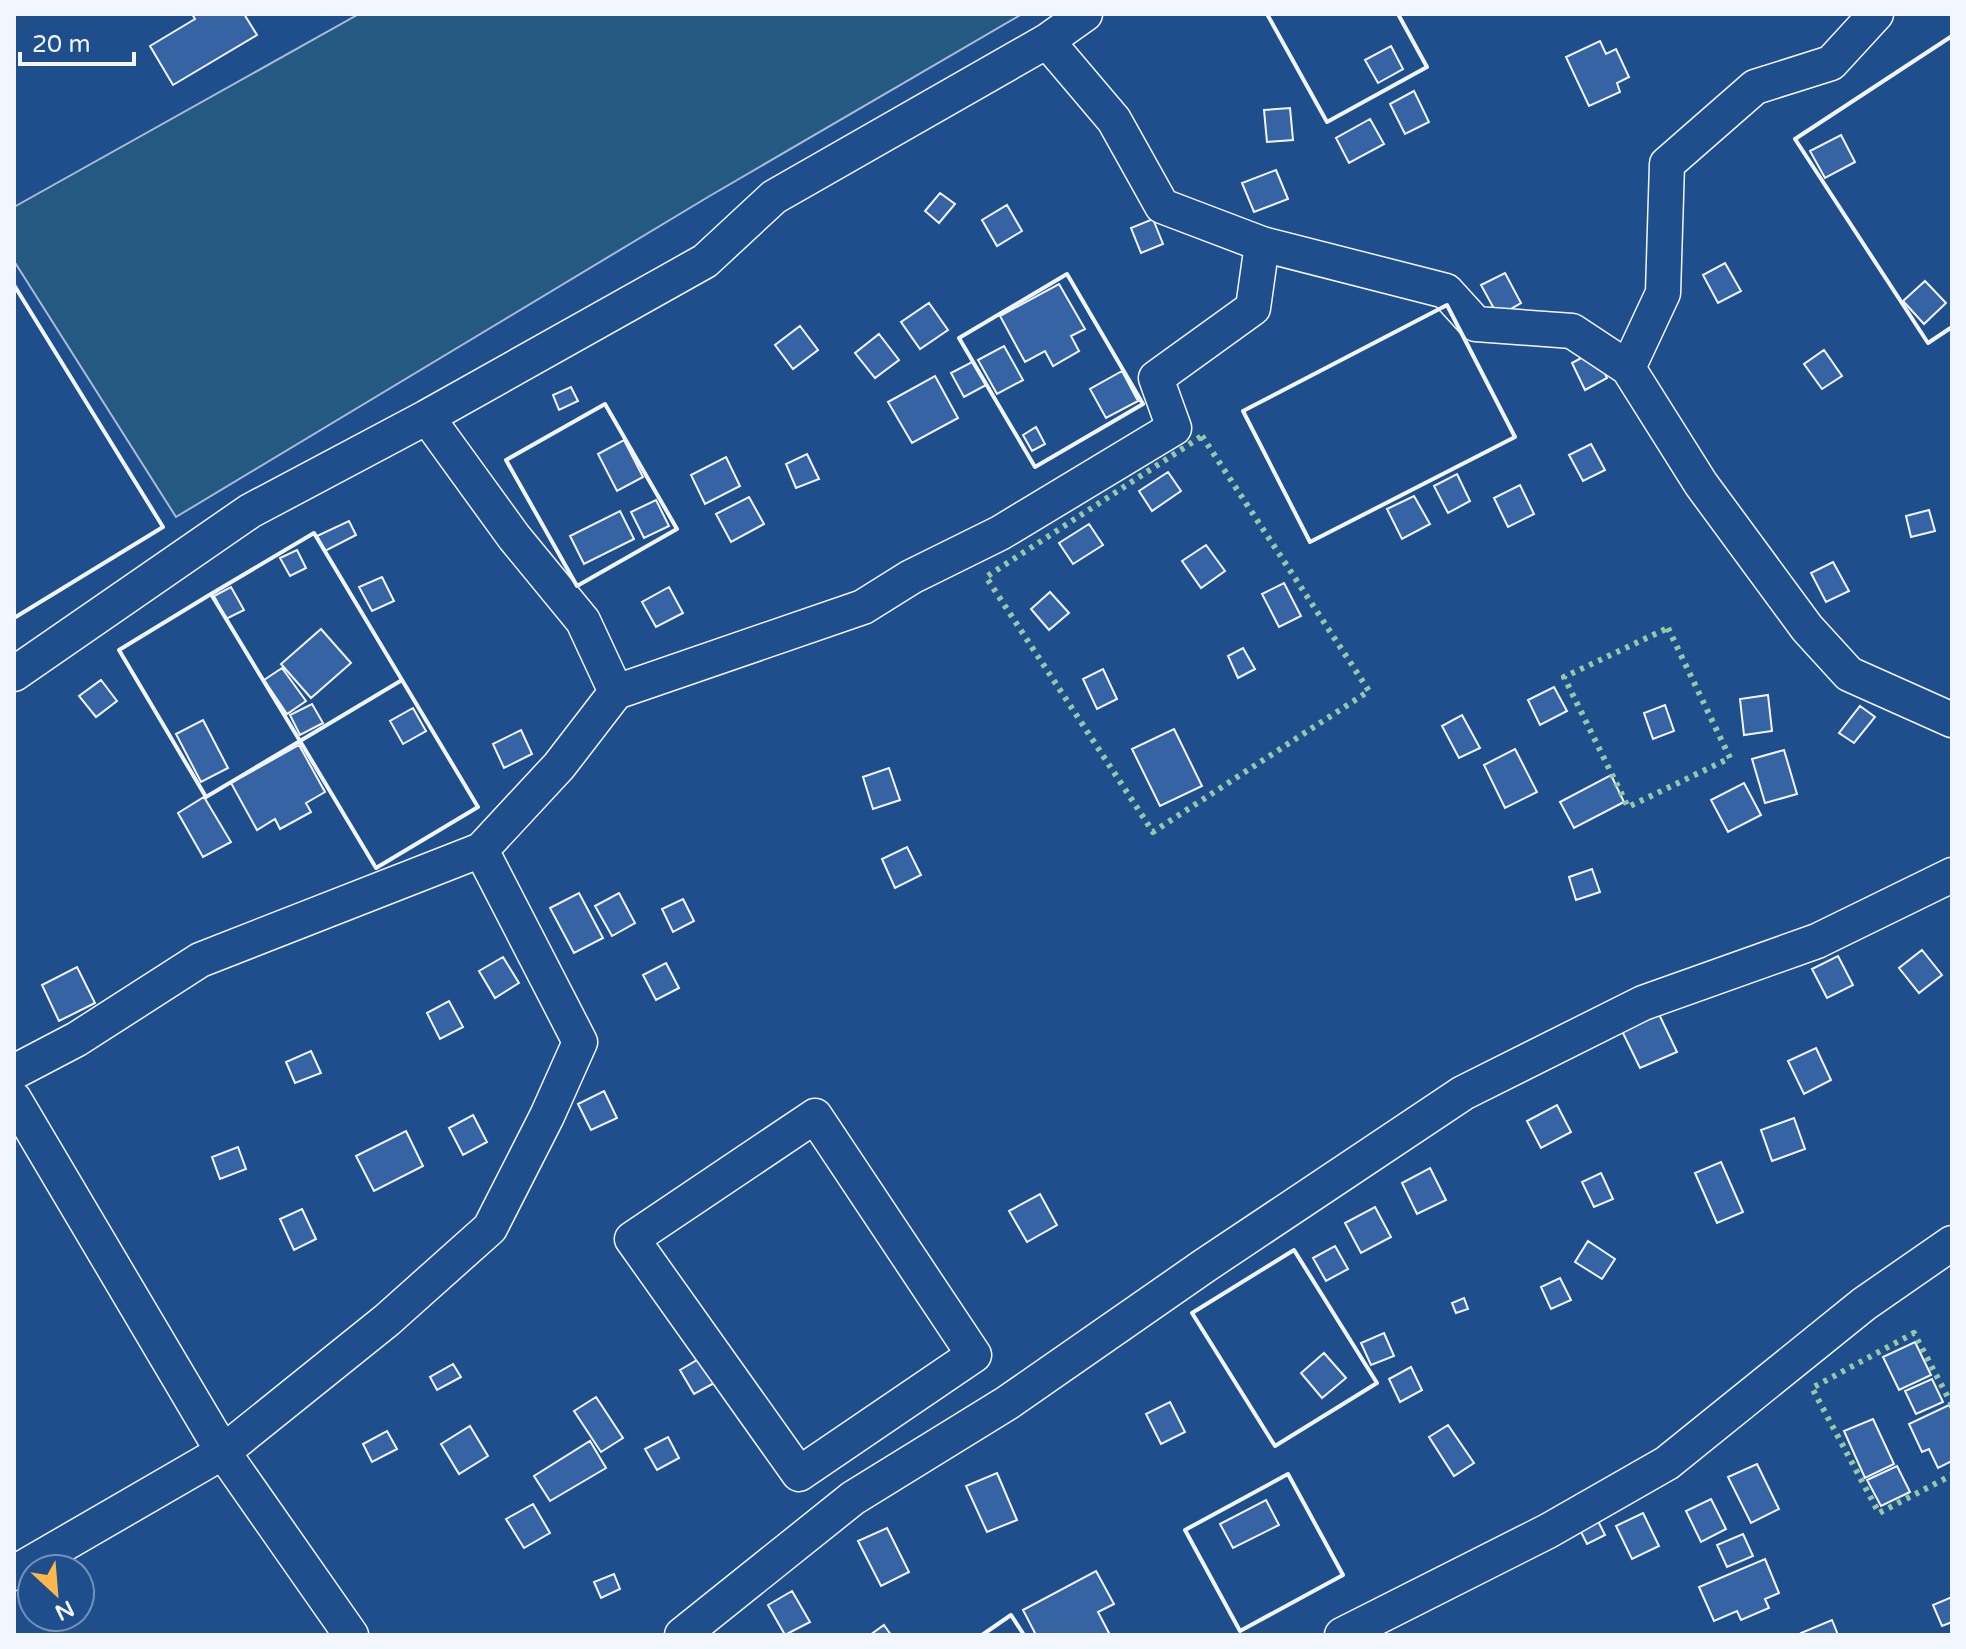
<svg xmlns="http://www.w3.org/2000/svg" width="1966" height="1649" font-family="'Varela Round',sans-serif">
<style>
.green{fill:#245a82;stroke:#a8bbd7;stroke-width:2}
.building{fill:#3563a3;stroke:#f2f6ff;stroke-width:2}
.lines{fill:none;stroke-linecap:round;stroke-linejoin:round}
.minor-casing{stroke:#f2f6ff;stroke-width:37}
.minor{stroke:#1f4e8c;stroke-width:34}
.hedge{stroke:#97c8a6;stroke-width:6;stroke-dasharray:4 6;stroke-linecap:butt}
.wall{stroke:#f2f6ff;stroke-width:4}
</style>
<rect width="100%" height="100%" fill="#1f4e8c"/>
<path class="green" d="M 359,14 L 1022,14 L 708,197 L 176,517 L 14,261 L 14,207 Z"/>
<path class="building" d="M 192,14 L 244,14 L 257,35 L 173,85 L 150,46 L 195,19 Z
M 1600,41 L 1606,54 L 1616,49 L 1629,77 L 1617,83 L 1620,92 L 1589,106 L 1566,57 Z
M 1391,46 L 1403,69 L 1378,83 L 1365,60 Z
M 1414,91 L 1429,122 L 1405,134 L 1390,104 Z
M 1290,108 L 1293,140 L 1267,142 L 1264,110 Z
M 1370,119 L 1384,144 L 1349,163 L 1336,138 Z
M 1841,135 L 1855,162 L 1825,178 L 1810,151 Z
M 1276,170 L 1288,199 L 1254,212 L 1242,183 Z
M 940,193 L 955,204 L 939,223 L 925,211 Z
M 1007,205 L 1022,231 L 997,246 L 982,220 Z
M 1153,219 L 1163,244 L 1141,253 L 1131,228 Z
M 1725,263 L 1741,291 L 1718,303 L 1703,275 Z
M 1505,273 L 1521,303 L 1498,316 L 1481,285 Z
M 1925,281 L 1946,303 L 1924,324 L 1903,301 Z
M 1059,284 L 1085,329 L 1071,336 L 1079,351 L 1053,366 L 1045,351 L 1025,362 L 1000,316 Z
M 929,303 L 948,330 L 920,349 L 901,322 Z
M 800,326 L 818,350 L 793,369 L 775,345 Z
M 879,334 L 899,360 L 875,378 L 855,353 Z
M 1004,346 L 1023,380 L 997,394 L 978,360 Z
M 1824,350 L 1842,376 L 1822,389 L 1804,364 Z
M 1594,351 L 1607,378 L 1585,390 L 1572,363 Z
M 972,362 L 986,385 L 964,397 L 951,373 Z
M 1122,371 L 1138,401 L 1106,418 L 1090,389 Z
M 935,376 L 958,418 L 912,443 L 888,402 Z
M 571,387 L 578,401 L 559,410 L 553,395 Z
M 1036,427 L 1045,444 L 1032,451 L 1023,435 Z
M 624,440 L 643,477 L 617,491 L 598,454 Z
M 1591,444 L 1605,470 L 1583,481 L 1569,455 Z
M 807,454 L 819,479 L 796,488 L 786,464 Z
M 726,457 L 740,486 L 705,504 L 691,475 Z
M 1168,472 L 1181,491 L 1152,511 L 1139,491 Z
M 1457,474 L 1470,501 L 1448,513 L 1434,486 Z
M 1520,485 L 1534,514 L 1508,527 L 1494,498 Z
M 1414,496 L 1430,524 L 1402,539 L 1387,509 Z
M 749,497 L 764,524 L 731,542 L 716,514 Z
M 656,500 L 669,526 L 644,538 L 631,512 Z
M 1929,510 L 1935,531 L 1911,537 L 1906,516 Z
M 620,511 L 634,539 L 584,564 L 570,536 Z
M 349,521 L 356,535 L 325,551 L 317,536 Z
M 1089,524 L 1103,545 L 1073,564 L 1059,543 Z
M 1206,545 L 1225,571 L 1201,588 L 1182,561 Z
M 297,550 L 306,568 L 290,576 L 280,558 Z
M 1833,562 L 1849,591 L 1826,602 L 1811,573 Z
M 382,577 L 394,601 L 372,611 L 359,587 Z
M 1284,583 L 1301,616 L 1279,627 L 1262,594 Z
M 231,587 L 244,610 L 226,619 L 214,596 Z
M 669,587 L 683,613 L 656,627 L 642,602 Z
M 1050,592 L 1069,613 L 1049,630 L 1031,609 Z
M 321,629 L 351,663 L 311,698 L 281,664 Z
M 1243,648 L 1255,669 L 1238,678 L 1228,656 Z
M 282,668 L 306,701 L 287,714 L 264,680 Z
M 1103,669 L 1117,699 L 1097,709 L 1083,679 Z
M 101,680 L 117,701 L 96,717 L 79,696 Z
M 1554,687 L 1567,711 L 1540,725 L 1528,700 Z
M 1768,695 L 1772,731 L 1744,735 L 1740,699 Z
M 312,704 L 323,723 L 300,735 L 290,715 Z
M 1665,705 L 1674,731 L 1653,739 L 1644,713 Z
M 1860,706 L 1875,717 L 1854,743 L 1839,733 Z
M 413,708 L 426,731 L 403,744 L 390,721 Z
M 1462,715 L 1480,748 L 1459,758 L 1442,726 Z
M 203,720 L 228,768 L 201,782 L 176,734 Z
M 1174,729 L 1202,786 L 1160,806 L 1132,749 Z
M 521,730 L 532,754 L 504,768 L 493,744 Z
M 299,745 L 325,792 L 306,803 L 311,812 L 280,829 L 275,819 L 257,830 L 231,783 Z
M 1515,749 L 1537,792 L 1505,808 L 1484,765 Z
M 1784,750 L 1797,794 L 1765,803 L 1752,759 Z
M 889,768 L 900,800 L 873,809 L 863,777 Z
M 1611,775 L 1624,802 L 1574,828 L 1560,802 Z
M 1744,783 L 1761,815 L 1728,832 L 1711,800 Z
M 204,797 L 231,842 L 203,857 L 178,813 Z
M 907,847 L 921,875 L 895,888 L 882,859 Z
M 1592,869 L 1600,892 L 1576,900 L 1569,877 Z
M 579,893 L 603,938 L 574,953 L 550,908 Z
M 619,893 L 635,923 L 612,936 L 595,906 Z
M 683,899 L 694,921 L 673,932 L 662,909 Z
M 1922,950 L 1942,975 L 1919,993 L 1899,968 Z
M 1838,956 L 1853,985 L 1827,998 L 1812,969 Z
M 503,957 L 519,983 L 495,998 L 479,971 Z
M 666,963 L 679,988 L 656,1000 L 643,975 Z
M 77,967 L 95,1003 L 59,1021 L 42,985 Z
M 449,1001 L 463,1027 L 440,1039 L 427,1013 Z
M 1657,1010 L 1677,1052 L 1640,1068 L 1620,1027 Z
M 1816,1048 L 1831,1080 L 1804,1094 L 1788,1061 Z
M 311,1051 L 321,1073 L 295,1083 L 286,1062 Z
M 604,1091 L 617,1118 L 591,1130 L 578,1104 Z
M 1557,1105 L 1571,1132 L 1541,1148 L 1527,1121 Z
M 473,1115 L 487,1142 L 463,1155 L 449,1128 Z
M 1794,1118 L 1805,1149 L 1772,1161 L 1761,1130 Z
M 406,1131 L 423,1166 L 374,1191 L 356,1156 Z
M 238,1147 L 246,1169 L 220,1179 L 212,1157 Z
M 1721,1162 L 1743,1212 L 1717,1223 L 1695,1173 Z
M 1430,1168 L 1446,1200 L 1417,1214 L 1402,1183 Z
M 1601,1173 L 1613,1199 L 1594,1207 L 1582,1182 Z
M 1040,1194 L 1057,1225 L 1027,1242 L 1009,1211 Z
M 1375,1207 L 1391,1237 L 1361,1253 L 1345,1223 Z
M 302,1209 L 316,1239 L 294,1250 L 280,1219 Z
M 1588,1241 L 1615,1259 L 1602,1279 L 1575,1262 Z
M 1335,1246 L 1348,1269 L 1326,1281 L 1313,1258 Z
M 1560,1278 L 1571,1300 L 1551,1309 L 1541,1287 Z
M 1464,1298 L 1468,1309 L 1456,1313 L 1452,1303 Z
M 1384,1333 L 1394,1356 L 1371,1365 L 1361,1343 Z
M 1915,1342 L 1931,1375 L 1899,1390 L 1883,1357 Z
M 1324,1353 L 1346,1378 L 1322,1398 L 1301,1373 Z
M 704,1356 L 718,1381 L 694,1394 L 680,1370 Z
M 453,1364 L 461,1377 L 437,1390 L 430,1377 Z
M 1411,1367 L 1422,1390 L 1400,1402 L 1389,1379 Z
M 1932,1379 L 1943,1402 L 1916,1414 L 1905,1391 Z
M 596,1397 L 623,1438 L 601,1452 L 574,1411 Z
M 1170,1402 L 1185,1432 L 1161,1444 L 1146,1414 Z
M 1949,1405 L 1952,1410 L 1952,1461 L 1938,1468 L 1929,1449 L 1922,1452 L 1909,1424 Z
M 1873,1419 L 1894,1464 L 1865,1478 L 1844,1431 Z
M 1448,1425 L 1474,1463 L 1454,1476 L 1429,1437 Z
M 470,1426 L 488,1456 L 459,1474 L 441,1444 Z
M 387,1431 L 397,1449 L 372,1462 L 363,1444 Z
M 668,1437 L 679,1458 L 657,1470 L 645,1449 Z
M 590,1441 L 606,1468 L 550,1501 L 534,1476 Z
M 1757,1464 L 1779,1509 L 1751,1523 L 1728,1477 Z
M 1897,1466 L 1910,1492 L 1881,1506 L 1867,1480 Z
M 997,1473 L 1017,1520 L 987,1532 L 966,1486 Z
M 1711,1499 L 1726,1529 L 1701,1542 L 1686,1511 Z
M 1266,1500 L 1279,1525 L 1233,1548 L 1220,1524 Z
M 533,1504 L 550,1533 L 524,1548 L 506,1519 Z
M 1643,1513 L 1659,1546 L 1632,1559 L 1616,1526 Z
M 1596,1517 L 1605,1535 L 1587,1544 L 1578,1526 Z
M 887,1528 L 909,1572 L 881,1586 L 858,1541 Z
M 1743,1534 L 1753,1556 L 1727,1567 L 1717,1545 Z
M 1765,1559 L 1779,1593 L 1765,1599 L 1769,1608 L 1741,1620 L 1737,1611 L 1714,1621 L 1699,1587 Z
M 1096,1571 L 1114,1604 L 1098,1612 L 1110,1635 L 1036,1635 L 1023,1610 Z
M 614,1574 L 620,1589 L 601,1598 L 594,1582 Z
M 792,1591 L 810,1622 L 785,1635 L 768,1605 Z
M 1952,1597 L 1952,1622 L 1942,1626 L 1933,1605 Z
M 1832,1620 L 1838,1635 L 1802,1635 L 1801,1633 Z
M 884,1625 L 891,1635 L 870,1635 Z"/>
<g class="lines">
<defs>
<path id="minor" d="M 1876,14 L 1831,63 L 1755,87 L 1667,164 L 1663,293 L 1628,368 L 1701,484 L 1807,628 L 1849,674 L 1952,720
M 1047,41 L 1114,120 L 1162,206 L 1262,244 L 1446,291 L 1476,324 L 1572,331 L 1628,368
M 427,417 L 514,537 L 583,621 L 616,692
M 14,674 L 250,511 L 427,417 L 705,261 L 774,197 L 1047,41 L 1085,14
M 14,1072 L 77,1039 L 200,960 L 481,850 L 559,766 L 616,692 L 863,607 L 911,577 L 1000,533 L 1174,428 L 1156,378 L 1253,308 L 1262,244
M 14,1099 L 223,1452 L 351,1635
M 815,1116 L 974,1355 L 799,1474 L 632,1239 Z
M 14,1573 L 223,1452 L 387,1320 L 490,1228 L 547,1116 L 580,1042 L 481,850
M 682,1635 L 853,1498 L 1007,1403 L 1204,1266 L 1463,1093 L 1643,1003 L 1817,941 L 1952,875
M 1342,1635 L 1548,1531 L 1667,1463 L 1864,1304 L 1952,1243"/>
</defs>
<use href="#minor" class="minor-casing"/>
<use href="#minor" class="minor"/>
<path class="hedge" d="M 1202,436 L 1369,691 L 1153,832 L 986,577 Z
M 1668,628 L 1730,758 L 1628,807 L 1564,677 Z
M 1952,1405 L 1914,1333 L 1812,1388 L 1879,1513 L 1952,1475"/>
<path class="wall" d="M 1267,14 L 1327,122 L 1427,67 L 1398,14
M 1952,36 L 1795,139 L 1928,343 L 1952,327
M 1067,274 L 1143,404 L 1035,467 L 959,338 Z
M 14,285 L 163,527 L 14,618
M 1447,305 L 1515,437 L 1310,542 L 1243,411 Z
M 605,404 L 677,529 L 577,586 L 506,460 Z
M 314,533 L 402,680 L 300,741 L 211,594 Z
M 211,594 L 300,741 L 206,797 L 119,650 Z
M 402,680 L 478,807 L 376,868 L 300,741 Z
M 1294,1250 L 1377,1383 L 1275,1446 L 1192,1313 Z
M 1288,1474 L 1343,1575 L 1240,1631 L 1185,1530 Z
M 982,1635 L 1011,1615 L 1024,1635"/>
</g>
<rect width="1966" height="1649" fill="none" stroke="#f2f6ff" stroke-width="32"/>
<g transform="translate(56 1593) rotate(154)"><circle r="38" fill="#1f4e8c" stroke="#7391ba" stroke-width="2"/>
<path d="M0-6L14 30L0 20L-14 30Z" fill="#ffb74d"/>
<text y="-12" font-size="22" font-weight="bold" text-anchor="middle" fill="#f2f6ff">N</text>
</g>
<path d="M20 52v12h114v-12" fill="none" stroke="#f2f6ff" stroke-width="4"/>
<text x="32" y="52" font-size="24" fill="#f2f6ff" stroke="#1f4e8c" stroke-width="6" paint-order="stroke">20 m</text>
</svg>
